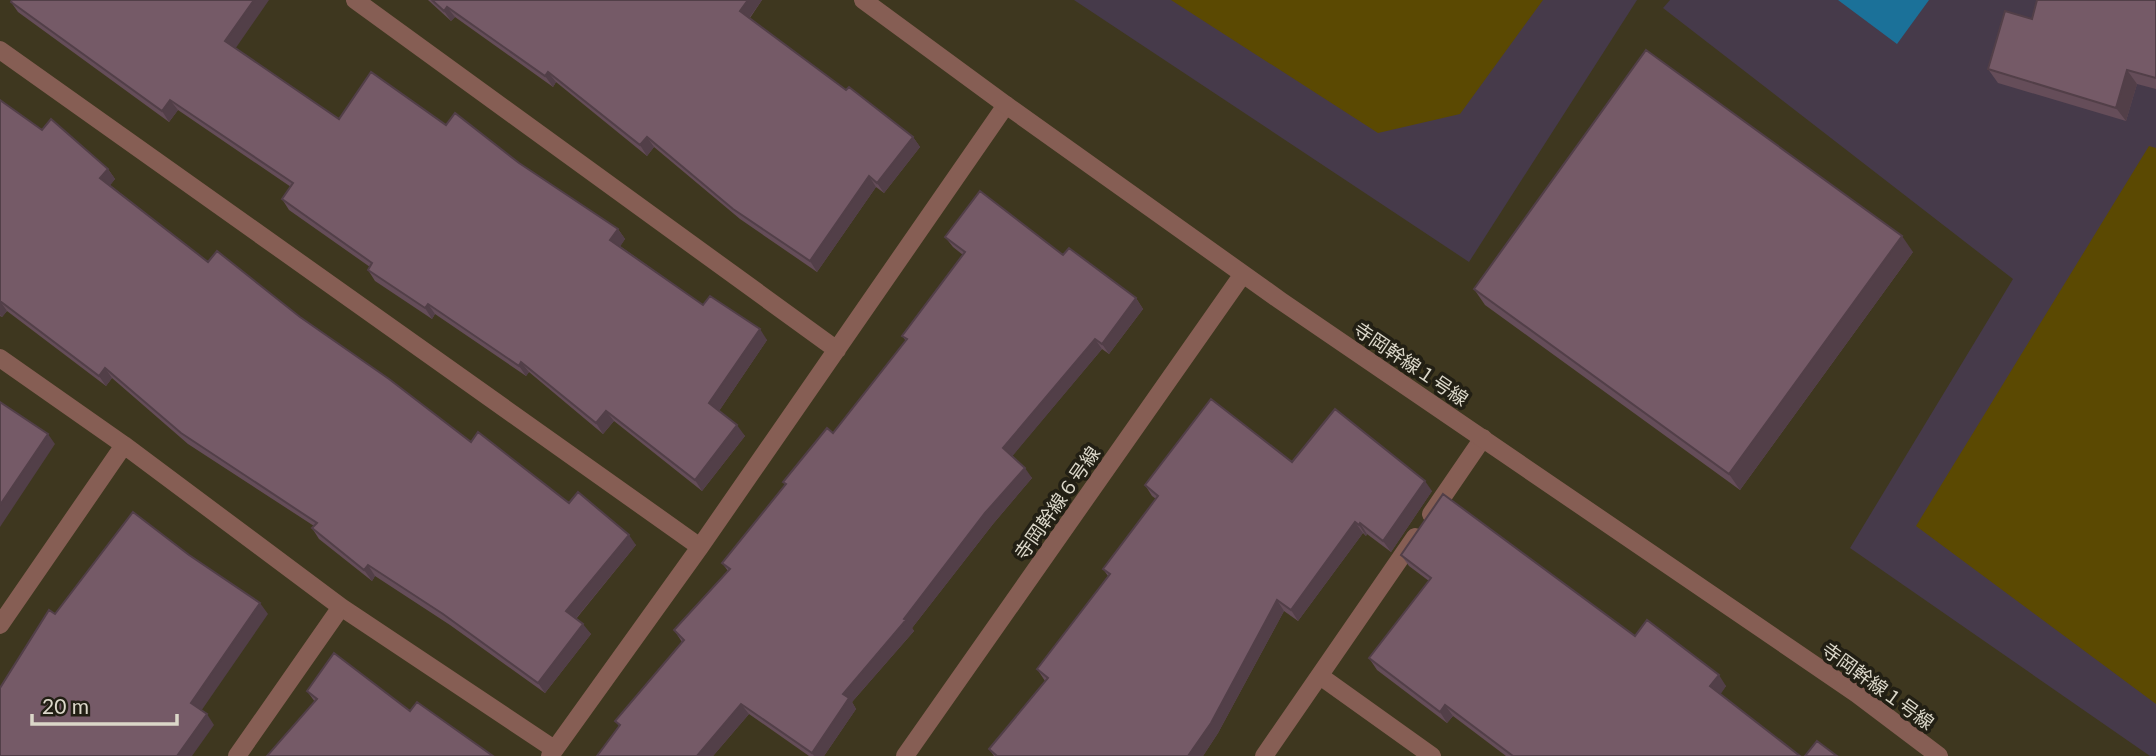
<svg xmlns="http://www.w3.org/2000/svg" width="2156" height="756" font-family="Lato,'Noto Sans JP',sans-serif">
<style>
.education{fill:#463a4a}
.green{fill:#5b4902}
.water{fill:#1b7199}
.lines{fill:none;stroke-linecap:round;stroke-linejoin:round}
.minor{stroke:#865e54;stroke-width:18}
.tertiary{stroke:#865e54;stroke-width:18}
.wall{fill:#654d59}
.shaded-wall{fill:#523f48}
.building{fill:#755a67;stroke:#523f48;stroke-width:2}
.labels{text-anchor:middle;stroke-width:7;stroke-linejoin:round;paint-order:stroke}
.street-label{font-size:19px;fill:#dbd7c9;stroke:#221f14}
</style>
<rect width="100%" height="100%" fill="#3e371f"/>
<path class="education" d="M 1074,0 L 1637,0 L 1469,262 Z
M 1670,0 L 2156,0 L 2156,756 L 2150,756 L 1850,548 L 2013,279 L 1663,8 Z"/>
<path class="green" d="M 1171,0 L 1543,0 L 1460,114 L 1378,133 Z
M 2149,146 L 2156,148 L 2156,704 L 1916,526 Z"/>
<path class="water" d="M 1838,0 L 1929,0 L 1897,44 Z"/>
<g class="lines">
<path class="minor" d="M 355,0 L 837,350
M 0,50 L 700,547
M 0,358 L 124,445 L 341,607 L 554,749
M 1431,514 L 1483,438
M 0,625 L 124,445
M 1320,676 L 1432,756
M 237,756 L 341,607
M 550,756 L 700,547 L 1006,105
M 1264,756 L 1415,537"/>
<path class="tertiary" d="M 863,0 L 1006,105 L 1281,301 L 1857,694 L 1939,756
M 905,756 L 1243,274"/>
</g>
<path class="wall" d="M 428,0 L 762,0 L 750,18 L 846,90 L 913,137 L 920,147 L 884,193 L 876,187 L 817,272 L 740,219 L 654,147 L 647,156 L 556,82 L 553,87 L 455,17 L 451,21 Z
M 2156,0 L 2156,89 L 2137,84 L 2126,121 L 1998,83 L 1988,69 L 2032,19 Z
M 11,2 L 235,48 L 339,119 L 446,125 L 519,163 L 618,229 L 625,239 L 620,246 L 703,305 L 767,340 L 719,411 L 745,436 L 702,491 L 614,421 L 603,434 L 529,372 L 526,376 L 435,314 L 432,319 L 375,281 L 368,270 L 370,267 L 289,210 L 282,199 L 291,187 L 178,110 L 169,122 L 18,12 Z
M 0,100 L 42,130 L 108,169 L 115,179 L 110,185 L 208,262 L 300,317 L 471,442 L 636,545 L 576,619 L 591,634 L 545,693 L 450,625 L 375,576 L 372,581 L 319,539 L 312,528 L 314,526 L 188,444 L 112,378 L 106,386 L 7,311 L 2,317 L 0,316 Z
M 945,237 L 1063,255 L 1136,298 L 1143,309 L 1109,354 L 1102,349 L 1012,456 L 1032,478 L 993,524 L 912,628 L 914,631 L 852,702 L 856,709 L 824,756 L 809,756 L 749,714 L 713,756 L 597,756 L 619,726 L 615,721 L 682,642 L 674,630 L 728,571 L 722,563 L 785,485 L 783,482 L 833,433 L 906,341 L 902,336 L 963,255 L 953,247 Z
M 1913,252 L 1740,490 L 1485,305 L 1474,289 Z
M 1292,462 L 1432,491 L 1391,552 L 1367,534 L 1366,536 L 1363,533 L 1298,621 L 1284,611 L 1218,733 L 1203,756 L 994,756 L 989,749 L 1045,681 L 1037,669 L 1108,576 L 1103,569 L 1156,499 L 1152,496 L 1145,485 Z
M 1401,555 L 1635,636 L 1726,686 L 1720,694 L 1800,756 L 1506,756 L 1453,716 L 1447,723 L 1377,670 L 1369,658 L 1429,581 L 1409,566 Z
M 307,691 L 410,711 L 493,756 L 315,702 Z"/>
<path class="shaded-wall" d="M 254,0 L 269,0 L 233,52 L 225,41 Z
M 748,0 L 762,0 L 747,21 L 740,11 Z
M 447,7 L 455,17 L 451,21 L 444,11 Z
M 2127,70 L 2137,84 L 2126,121 L 2116,108 Z
M 548,72 L 556,82 L 553,87 L 545,76 Z
M 170,100 L 178,110 L 169,122 L 162,111 Z
M 647,137 L 654,147 L 647,156 L 640,145 Z
M 913,137 L 920,147 L 884,193 L 877,183 Z
M 108,169 L 115,179 L 108,188 L 100,178 Z
M 869,176 L 876,187 L 817,272 L 810,261 Z
M 618,229 L 625,239 L 618,250 L 610,240 Z
M 1902,236 L 1913,252 L 1740,490 L 1729,474 Z
M 1136,298 L 1143,309 L 1109,354 L 1102,344 Z
M 0,301 L 7,311 L 2,317 L 0,315 Z
M 428,304 L 435,314 L 432,319 L 425,308 Z
M 760,329 L 767,340 L 717,414 L 709,403 Z
M 1095,339 L 1102,349 L 1010,459 L 1003,448 Z
M 521,362 L 529,372 L 526,376 L 519,366 Z
M 105,368 L 112,378 L 106,386 L 99,376 Z
M 606,411 L 614,421 L 603,434 L 596,423 Z
M 737,425 L 745,436 L 702,491 L 695,480 Z
M 48,434 L 55,444 L 0,527 L 0,505 Z
M 1025,468 L 1032,478 L 993,524 L 912,628 L 914,631 L 852,702 L 856,709 L 824,756 L 814,756 L 812,753 L 843,694 L 985,513 Z
M 1425,481 L 1432,491 L 1391,552 L 1383,541 Z
M 1355,522 L 1363,533 L 1298,621 L 1291,610 Z
M 1360,523 L 1367,534 L 1366,536 L 1359,525 Z
M 629,535 L 636,545 L 573,622 L 566,611 Z
M 368,565 L 375,576 L 372,581 L 364,570 Z
M 1277,600 L 1284,611 L 1218,733 L 1203,756 L 1188,756 Z
M 260,603 L 268,614 L 199,714 L 191,703 Z
M 583,624 L 591,634 L 545,693 L 538,683 Z
M 1719,675 L 1726,686 L 1718,698 L 1710,686 Z
M 741,704 L 749,714 L 713,756 L 697,756 Z
M 1445,705 L 1453,716 L 1447,723 L 1440,712 Z
M 207,714 L 214,725 L 192,756 L 177,756 Z"/>
<path class="building" d="M 12,0 L 254,0 L 225,41 L 339,119 L 371,72 L 446,125 L 455,113 L 519,163 L 618,229 L 610,240 L 703,305 L 710,296 L 760,329 L 709,403 L 737,425 L 695,480 L 606,411 L 596,423 L 521,362 L 519,366 L 428,304 L 425,308 L 368,270 L 372,263 L 282,199 L 293,183 L 170,100 L 162,111 L 11,2 Z
M 432,0 L 748,0 L 740,11 L 846,90 L 849,87 L 913,137 L 877,183 L 869,176 L 810,261 L 733,209 L 647,137 L 640,145 L 548,72 L 545,76 L 447,7 L 444,11 Z
M 2037,0 L 2156,0 L 2156,78 L 2127,70 L 2116,108 L 1988,69 L 2005,11 L 2032,19 Z
M 1646,50 L 1902,236 L 1729,474 L 1474,289 Z
M 0,100 L 42,130 L 51,119 L 108,169 L 100,178 L 208,262 L 217,251 L 300,317 L 389,379 L 471,442 L 478,432 L 569,503 L 578,492 L 629,535 L 566,611 L 583,624 L 538,683 L 443,614 L 368,565 L 364,570 L 312,528 L 317,523 L 181,433 L 105,368 L 99,376 L 0,301 Z
M 980,191 L 1063,255 L 1069,248 L 1136,298 L 1102,344 L 1095,339 L 1003,448 L 1025,468 L 985,513 L 904,619 L 906,620 L 843,694 L 849,698 L 812,753 L 741,704 L 697,756 L 597,756 L 620,725 L 615,721 L 684,640 L 674,630 L 730,569 L 722,563 L 786,484 L 783,482 L 827,428 L 833,433 L 907,339 L 902,336 L 965,252 L 945,237 Z
M 1211,399 L 1292,462 L 1335,409 L 1425,481 L 1383,541 L 1360,523 L 1359,525 L 1355,522 L 1291,610 L 1277,600 L 1211,723 L 1188,756 L 997,756 L 989,749 L 1048,678 L 1037,669 L 1110,574 L 1103,569 L 1158,496 L 1145,485 Z
M 0,402 L 48,434 L 0,505 Z
M 1443,494 L 1635,636 L 1647,620 L 1719,675 L 1710,686 L 1800,756 L 1513,756 L 1445,705 L 1440,712 L 1369,658 L 1431,578 L 1401,555 Z
M 133,512 L 189,555 L 260,603 L 191,703 L 207,714 L 177,756 L 0,756 L 0,688 L 49,610 L 55,614 Z
M 334,653 L 410,711 L 417,702 L 493,756 L 267,756 L 317,699 L 307,691 Z
M 1817,741 L 1837,756 L 1805,756 Z"/>
<g class="labels">
<g class="street-label">
<text transform="translate(1411 364) rotate(34)" y="7">寺岡幹線１号線</text>
<text transform="translate(1057 503) rotate(-55)" y="7">寺岡幹線６号線</text>
<text transform="translate(1878 686) rotate(36)" y="7">寺岡幹線１号線</text>
</g>
</g>
<path d="M32 714v10h145v-10" fill="none" stroke="#dbd7c9" stroke-width="3.5"/>
<text x="42" y="714" font-size="21" fill="#dbd7c9" stroke="#221f14" stroke-width="5" paint-order="stroke">20 m</text>
</svg>
